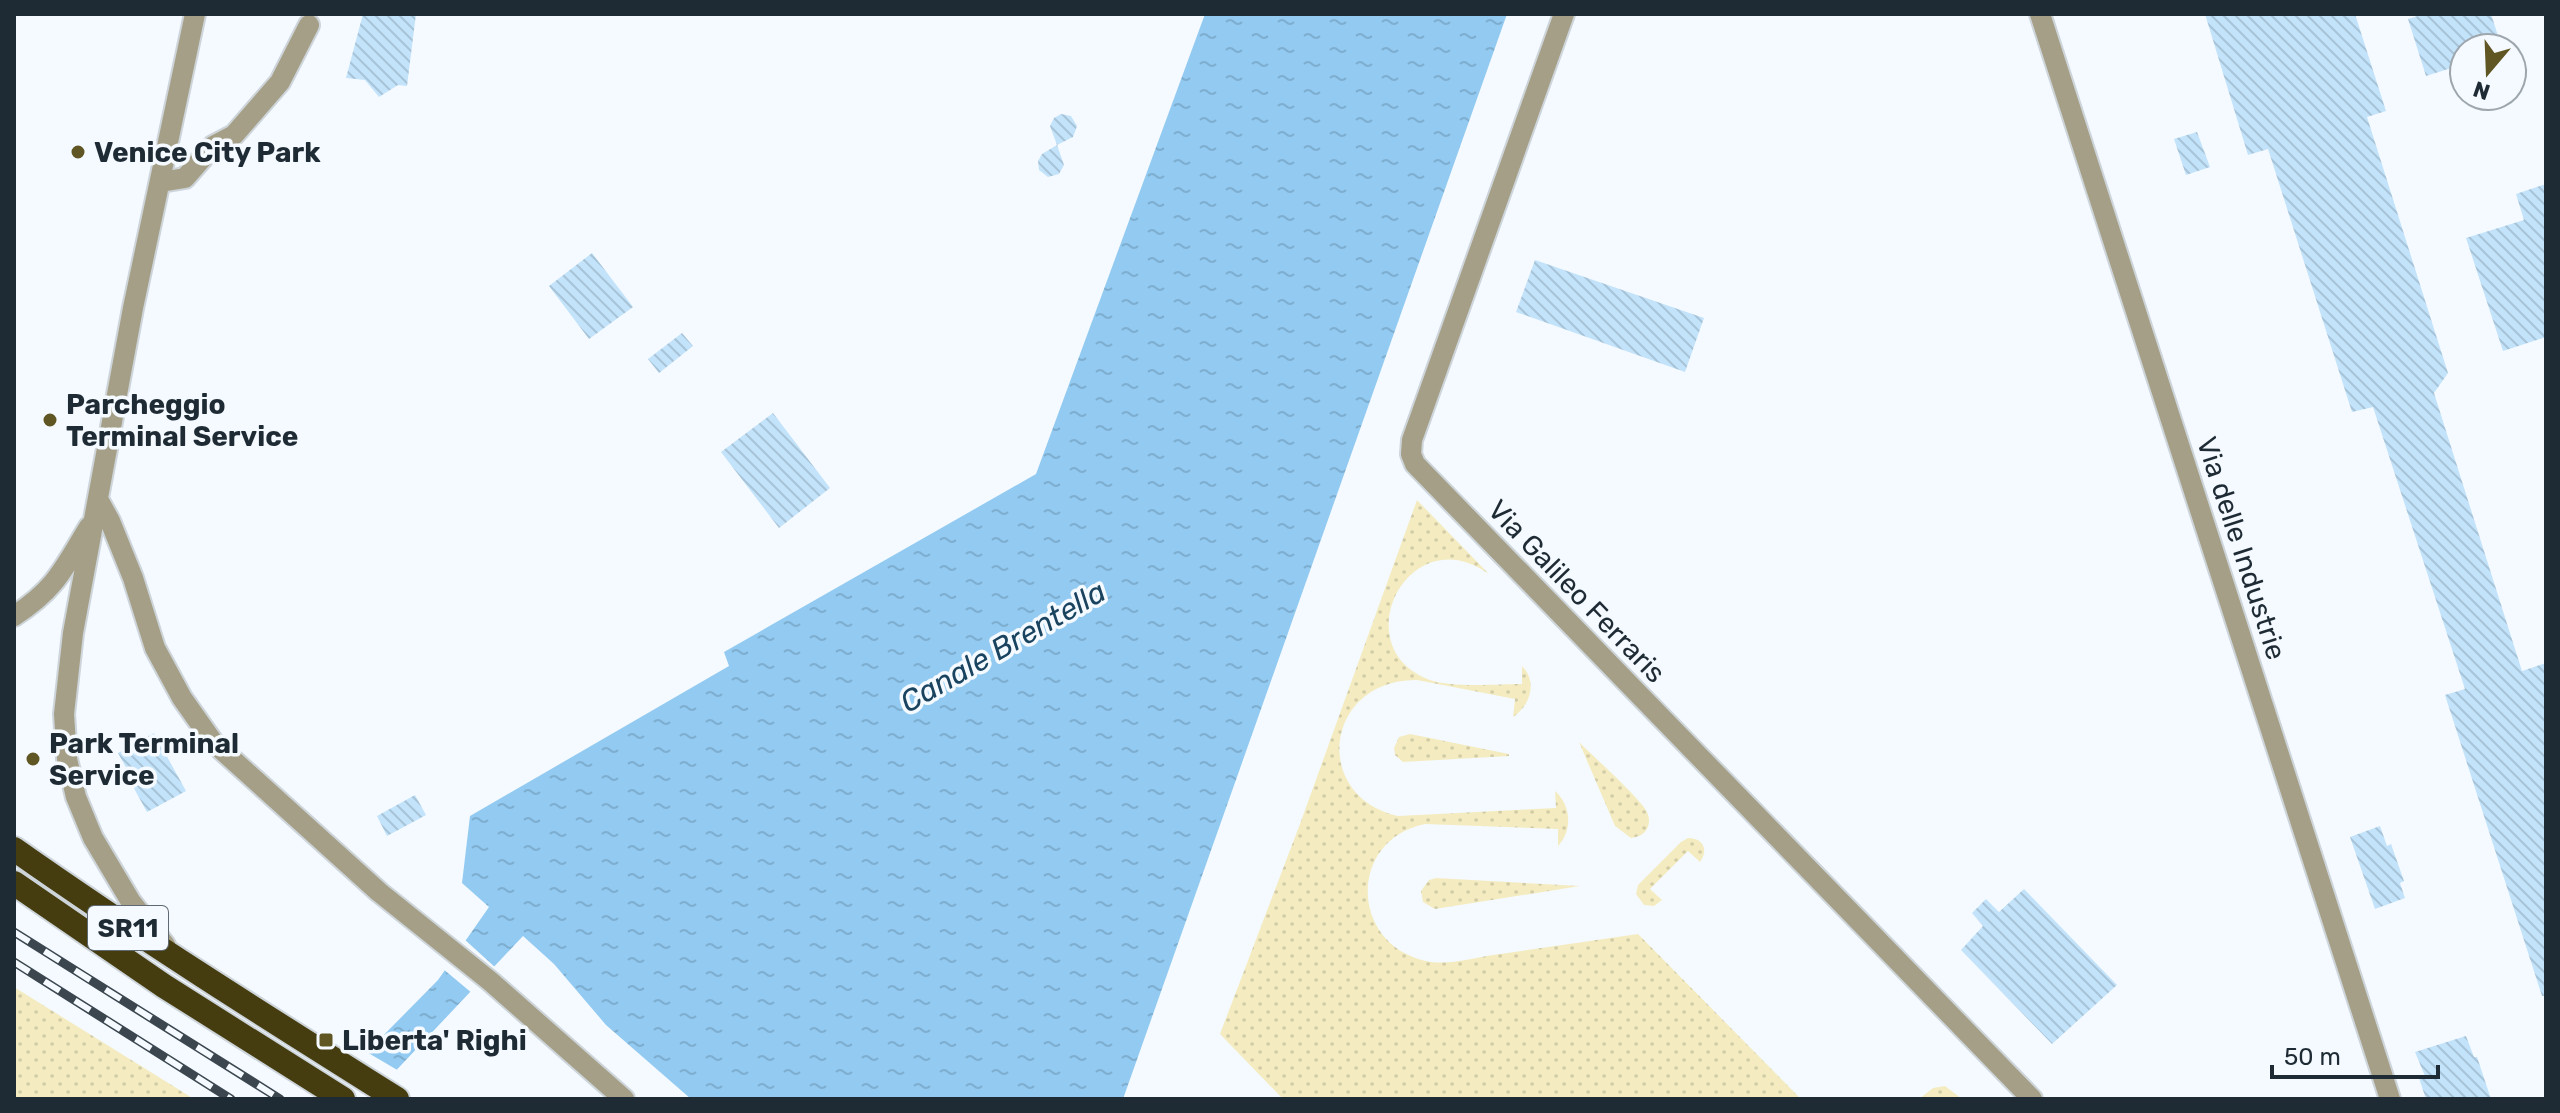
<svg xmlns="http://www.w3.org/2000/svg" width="2560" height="1113" font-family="Rubik,sans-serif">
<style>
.grass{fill:url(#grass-dots)}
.water{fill:url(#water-ripples)}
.pier{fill:#f4faff}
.building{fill:url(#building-back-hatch)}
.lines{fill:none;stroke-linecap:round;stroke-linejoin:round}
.street-casing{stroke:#ced5da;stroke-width:24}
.highway-casing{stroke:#ced5da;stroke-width:28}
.street{stroke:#a49f86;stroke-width:20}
.highway{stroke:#453c0f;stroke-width:24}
.rail-casing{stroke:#3b464e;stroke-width:9}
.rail{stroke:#f4faff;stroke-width:6;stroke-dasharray:18;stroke-linecap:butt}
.poi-dot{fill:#605623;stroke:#f4faff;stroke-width:3}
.labels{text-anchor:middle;stroke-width:7;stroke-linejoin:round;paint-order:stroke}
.shield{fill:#f4faff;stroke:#5f6971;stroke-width:2}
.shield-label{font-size:26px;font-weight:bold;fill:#1f2b34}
.poi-label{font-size:28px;font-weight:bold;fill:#1f2b34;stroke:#f4faff;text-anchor:start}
.street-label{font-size:28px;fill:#1f2b34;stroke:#f4faff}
.water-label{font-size:30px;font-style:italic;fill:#19435e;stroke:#f4faff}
</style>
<defs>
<pattern id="grass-dots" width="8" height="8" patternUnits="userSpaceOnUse" patternTransform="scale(2)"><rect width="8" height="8" fill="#f4ecc0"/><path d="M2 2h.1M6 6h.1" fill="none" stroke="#d1cba6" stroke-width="1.8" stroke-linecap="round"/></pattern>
<pattern id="water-ripples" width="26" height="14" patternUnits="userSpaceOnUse" patternTransform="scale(2)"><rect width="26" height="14" fill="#93caf1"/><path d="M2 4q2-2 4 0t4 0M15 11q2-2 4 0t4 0" fill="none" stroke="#7eaecf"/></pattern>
<pattern id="building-back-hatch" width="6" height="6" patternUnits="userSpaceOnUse" patternTransform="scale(2)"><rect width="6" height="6" fill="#c3e3fb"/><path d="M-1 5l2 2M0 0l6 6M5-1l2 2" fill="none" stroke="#a7c3d8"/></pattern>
</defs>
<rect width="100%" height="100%" fill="#f4faff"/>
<path class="grass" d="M 1417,500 L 1489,574 C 1408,516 1343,649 1430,680 C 1452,688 1498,684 1522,684 L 1522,666 C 1538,682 1530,706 1513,717 L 1515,699 L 1417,680 C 1325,679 1310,796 1398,816 L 1556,808 L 1555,791 C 1571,805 1573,830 1558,846 L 1558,829 L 1425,824 C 1347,840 1350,945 1426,961 C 1447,966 1472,958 1493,955 C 1541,948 1590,941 1638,934 L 1801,1099 L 1283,1099 L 1220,1034 L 1300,824 Z
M 1410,734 L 1509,754 L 1509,756 L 1403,762 L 1395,755 L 1394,748 L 1399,737 Z
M 1579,742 C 1593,756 1640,798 1647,812 C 1653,826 1645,837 1631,838 L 1615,826 Z
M 1688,838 C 1703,838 1709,849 1700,862 L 1688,851 L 1650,889 L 1662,900 L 1654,906 L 1644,905 L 1636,894 L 1638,885 L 1681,842 Z
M 1436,878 L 1580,886 L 1435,909 L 1423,902 L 1421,891 L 1429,880 Z
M 14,987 L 194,1099 L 14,1099 Z
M 1945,1086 L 1962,1099 L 1919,1099 L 1933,1088 Z"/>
<path class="water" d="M 1205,14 L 1507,14 L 1123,1099 L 691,1099 L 606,1025 L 554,964 L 523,936 L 388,1079 L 265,1099 L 285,1074 L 369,1050 L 438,980 L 489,907 L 462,883 L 470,816 L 729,666 L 724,652 L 1036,474 Z"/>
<path class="pier" d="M 463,938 L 497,969 L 473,994 L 442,968 Z
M 360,1048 L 399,1071 L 392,1080 L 391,1099 L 261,1099 L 283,1071 Z"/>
<path class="building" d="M 363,14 L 416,14 L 407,86 L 398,85 L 379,97 L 365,80 L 346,78 Z
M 2205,14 L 2355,14 L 2386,111 L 2367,117 L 2448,373 L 2434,393 L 2522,671 L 2546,663 L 2546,996 L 2542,996 L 2445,695 L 2465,689 L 2373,407 L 2352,412 L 2268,149 L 2248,155 Z
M 2424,14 L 2491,14 L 2502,48 L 2464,48 L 2464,64 L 2426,76 L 2408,19 Z
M 1061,114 L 1071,116 L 1077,126 L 1073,137 L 1057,145 L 1050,126 L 1054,118 Z
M 2197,132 L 2210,167 L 2186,175 L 2174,139 Z
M 1057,145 L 1064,165 L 1059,174 L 1048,177 L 1039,170 L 1038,161 L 1042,154 Z
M 2546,184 L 2546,337 L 2503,351 L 2466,238 L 2524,220 L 2516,194 Z
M 592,253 L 633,307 L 589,339 L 549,286 Z
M 1535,260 L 1704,318 L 1685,372 L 1516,312 Z
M 682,333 L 693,346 L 659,373 L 648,359 Z
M 773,413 L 830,488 L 779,528 L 721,452 Z
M 154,733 L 186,791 L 147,812 L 131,783 L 134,782 L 118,753 Z
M 415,795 L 426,815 L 387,836 L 377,816 Z
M 2380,826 L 2387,846 L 2391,844 L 2404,881 L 2400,883 L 2405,898 L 2375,909 L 2350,837 Z
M 2024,889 L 2117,985 L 2052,1044 L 1961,950 L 1983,926 L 1972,913 L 1986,899 L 1999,912 Z
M 2466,1036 L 2474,1057 L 2477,1057 L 2491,1099 L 2426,1099 L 2419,1078 L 2425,1076 L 2415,1052 Z"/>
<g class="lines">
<defs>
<path id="street" d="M 1564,14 L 1412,440 L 1411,454 L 1415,464 L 2032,1099
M 2040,14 L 2390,1099
M 161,182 L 185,178 L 213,146 L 234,135 L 280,82 L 309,25
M 99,501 L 110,521 L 133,578 L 155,648 L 182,698 L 213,742 L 379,892 L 490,981 L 624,1099
M 14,616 C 56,589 64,568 89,527
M 165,945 L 131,902 L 93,838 L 76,797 L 67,759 L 64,714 L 73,633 L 133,308 L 195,14"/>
<path id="highway" d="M 14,849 C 139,937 268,1018 397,1099
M 14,883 L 164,986 L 343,1099"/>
</defs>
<use href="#street" class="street-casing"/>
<use href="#highway" class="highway-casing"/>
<use href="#street" class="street"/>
<use href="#highway" class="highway"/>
<defs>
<path id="rail" d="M 14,932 L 280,1099
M 14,962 L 231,1099"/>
</defs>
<use href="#rail" class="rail-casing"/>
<use href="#rail" class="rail"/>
</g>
<g class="poi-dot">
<circle cx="78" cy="152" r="8"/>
<circle cx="50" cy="420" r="8"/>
<circle cx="33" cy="759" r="8"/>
<rect x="318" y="1032" width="16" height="16" rx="4"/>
</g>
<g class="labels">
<rect class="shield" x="88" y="906" width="80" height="44" rx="6"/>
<g class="shield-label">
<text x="128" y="937">SR11</text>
</g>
<g class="poi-label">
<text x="94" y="162">Venice City Park</text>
<text x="66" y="414">Parcheggio<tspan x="66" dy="32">Terminal Service</tspan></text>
<text x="49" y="753">Park Terminal<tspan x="49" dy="32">Service</tspan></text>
<text x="342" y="1050">Liberta' Righi</text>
</g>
<g class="street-label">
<text transform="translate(2242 548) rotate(72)" y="10">Via delle Industrie</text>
<text transform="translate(1577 591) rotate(46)" y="10">Via Galileo Ferraris</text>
</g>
<g class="water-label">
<text transform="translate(1003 647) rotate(-30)" y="10">Canale Brentella</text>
</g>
</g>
<rect width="2560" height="1113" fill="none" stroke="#1f2b34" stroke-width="32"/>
<g transform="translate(2488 72) rotate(199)"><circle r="38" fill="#f4faff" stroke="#9fa7ae" stroke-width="2"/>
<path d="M0-6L14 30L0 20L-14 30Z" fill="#605623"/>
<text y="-12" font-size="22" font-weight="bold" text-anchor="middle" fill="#1f2b34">N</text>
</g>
<path d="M2272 1065v12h166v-12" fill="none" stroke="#1f2b34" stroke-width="4"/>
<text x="2284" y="1065" font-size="24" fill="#1f2b34" stroke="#f4faff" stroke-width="6" paint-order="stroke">50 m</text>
</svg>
